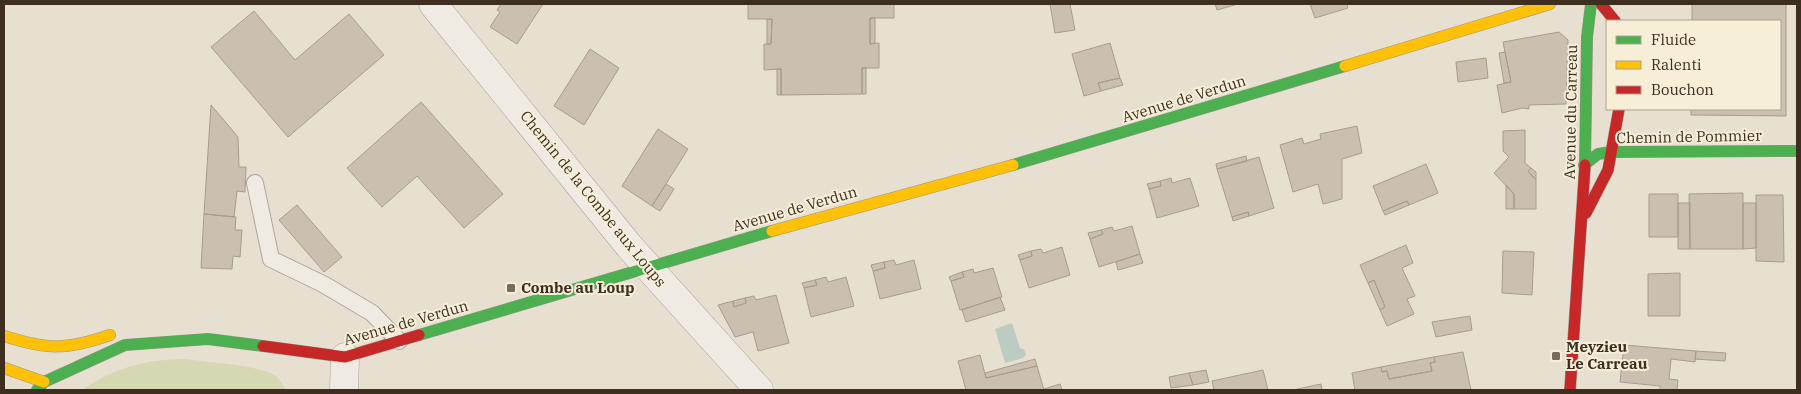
<svg xmlns="http://www.w3.org/2000/svg" width="1801" height="394" font-family="'IBM Plex Serif',serif">
<style>
.green{fill:#d6d7b3}
.water{fill:#bcccc2}
.building{fill:#cbbfb2;stroke:#a89c90}
.lines{fill:none;stroke-linecap:round;stroke-linejoin:round}
.lane-casing{stroke:#ada599;stroke-width:18}
.street-casing{stroke:#ada599;stroke-width:29}
.fast-casing{stroke:#9c958a;stroke-width:12}
.slow-casing{stroke:#9c958a;stroke-width:12}
.jam-casing{stroke:#9c958a;stroke-width:12}
.lane{stroke:#efebe3;stroke-width:16}
.street{stroke:#efebe3;stroke-width:28}
.fast{stroke:#4caf50;stroke-width:11}
.slow{stroke:#ffc107;stroke-width:11}
.jam{stroke:#c62828;stroke-width:11}
.poi-dot{fill:#786c5e;stroke:#f7eed8;stroke-width:2}
.labels{text-anchor:middle;stroke-width:4;stroke-linejoin:round;paint-order:stroke}
.street-label{font-size:15px;fill:#3d2e20;stroke:#f7eed8}
.poi-label{font-size:15px;font-weight:bold;fill:#3d2e20;stroke:#f7eed8;text-anchor:start}
</style>
<rect width="100%" height="100%" fill="#e7e0d1"/>
<path class="green" d="M 185,359 C 205,362 258,365 274,375 C 279,377 283,386 286,390 L 82,390 C 117,367 143,360 185,359 Z"/>
<path class="water" d="M 1012,323 L 1020,348 L 1024,349 L 1026,355 L 1023,358 L 1005,363 L 995,329 Z"/>
<path class="building" d="M 501,4 L 543,4 L 517,44 L 490,27 L 500,12 L 497,10 Z
M 748,4 L 894,4 L 894,18 L 870,18 L 870,44 L 879,43 L 879,68 L 862,68 L 862,94 L 781,95 L 781,69 L 764,70 L 764,44 L 771,44 L 772,19 L 748,19 Z
M 1050,4 L 1070,4 L 1075,30 L 1055,33 Z
M 1215,4 L 1238,4 L 1217,10 Z
M 1310,4 L 1347,4 L 1348,8 L 1315,18 Z
M 1692,4 L 1786,4 L 1786,116 L 1691,115 L 1691,109 L 1780,109 L 1780,21 L 1692,21 Z
M 254,11 L 295,60 L 349,14 L 384,55 L 288,137 L 211,47 Z
M 870,18 L 875,18 L 875,43 L 870,44 Z
M 767,19 L 772,19 L 771,44 L 767,44 Z
M 1559,32 L 1568,40 L 1566,104 L 1529,105 L 1529,109 L 1522,108 L 1502,113 L 1497,85 L 1511,82 L 1503,42 Z
M 1110,43 L 1120,78 L 1098,83 L 1101,91 L 1084,96 L 1072,54 Z
M 590,49 L 619,68 L 584,125 L 554,106 Z
M 1505,52 L 1511,82 L 1504,83 L 1499,53 Z
M 1486,58 L 1488,78 L 1458,82 L 1456,62 Z
M 862,68 L 866,68 L 866,94 L 862,94 Z
M 777,69 L 781,69 L 781,95 L 777,95 Z
M 1120,78 L 1123,85 L 1101,91 L 1098,83 Z
M 421,102 L 503,194 L 464,228 L 417,176 L 382,207 L 347,168 Z
M 211,105 L 238,137 L 239,167 L 246,167 L 245,192 L 237,191 L 234,217 L 204,214 Z
M 1357,126 L 1362,153 L 1342,159 L 1342,199 L 1323,204 L 1318,184 L 1293,192 L 1280,145 L 1302,138 L 1304,144 L 1321,139 L 1320,134 Z
M 658,129 L 688,149 L 652,206 L 622,186 Z
M 1525,130 L 1525,163 L 1531,168 L 1528,171 L 1536,180 L 1536,209 L 1514,209 L 1514,194 L 1494,173 L 1509,157 L 1503,151 L 1503,131 Z
M 1246,156 L 1247,161 L 1217,169 L 1216,164 Z
M 1259,157 L 1274,208 L 1249,216 L 1248,212 L 1232,217 L 1217,169 Z
M 1426,164 L 1438,193 L 1409,205 L 1407,201 L 1383,211 L 1373,186 Z
M 1531,168 L 1536,172 L 1536,180 L 1528,171 Z
M 1171,178 L 1172,183 L 1190,178 L 1199,206 L 1157,218 L 1149,189 L 1161,186 L 1160,181 Z
M 1160,181 L 1161,186 L 1149,189 L 1147,184 Z
M 666,184 L 674,189 L 660,211 L 652,206 Z
M 1506,185 L 1514,194 L 1514,209 L 1506,209 Z
M 1743,193 L 1743,249 L 1690,249 L 1689,194 Z
M 1649,194 L 1678,194 L 1678,237 L 1649,237 Z
M 1756,195 L 1783,195 L 1784,262 L 1756,261 Z
M 1407,201 L 1409,205 L 1385,215 L 1383,211 Z
M 1678,203 L 1690,203 L 1690,249 L 1678,249 Z
M 1743,203 L 1756,203 L 1756,248 L 1743,249 Z
M 297,205 L 342,257 L 324,272 L 279,220 Z
M 1248,212 L 1249,216 L 1233,221 L 1232,217 Z
M 204,214 L 236,217 L 235,230 L 242,230 L 240,257 L 233,256 L 232,269 L 201,268 Z
M 1132,226 L 1140,254 L 1099,267 L 1090,239 L 1103,234 L 1101,230 L 1112,227 L 1114,231 Z
M 1101,230 L 1103,234 L 1090,239 L 1088,233 Z
M 1406,245 L 1413,263 L 1402,268 L 1415,296 L 1407,299 L 1414,314 L 1387,326 L 1380,310 L 1385,307 L 1374,280 L 1368,283 L 1360,265 Z
M 1062,247 L 1070,275 L 1029,288 L 1020,260 L 1032,256 L 1031,251 L 1041,249 L 1043,253 Z
M 1031,251 L 1032,256 L 1020,260 L 1018,255 Z
M 1503,251 L 1534,252 L 1532,295 L 1502,293 Z
M 1140,254 L 1143,263 L 1118,270 L 1116,262 Z
M 894,260 L 896,265 L 914,260 L 921,289 L 880,299 L 873,271 L 885,268 L 884,262 Z
M 884,262 L 885,268 L 873,271 L 871,265 Z
M 993,268 L 1002,297 L 960,310 L 951,281 L 964,277 L 962,272 L 973,269 L 974,273 Z
M 962,272 L 964,277 L 951,281 L 949,277 Z
M 1680,273 L 1680,316 L 1648,316 L 1648,274 Z
M 826,277 L 828,282 L 846,277 L 854,306 L 811,317 L 804,288 L 817,285 L 815,280 Z
M 815,280 L 817,285 L 804,288 L 802,283 Z
M 1374,280 L 1385,307 L 1380,310 L 1368,283 Z
M 776,295 L 789,343 L 758,351 L 753,332 L 735,337 L 718,305 L 733,301 L 734,307 L 746,303 L 745,298 L 754,296 L 756,300 Z
M 1000,297 L 1005,310 L 966,322 L 962,310 Z
M 745,298 L 746,303 L 734,307 L 733,301 Z
M 1470,316 L 1472,330 L 1436,337 L 1432,322 Z
M 1624,345 L 1696,351 L 1695,362 L 1671,359 L 1669,379 L 1678,380 L 1677,390 L 1660,390 L 1660,386 L 1620,382 Z
M 1696,351 L 1726,353 L 1725,361 L 1695,359 Z
M 1463,352 L 1471,390 L 1355,390 L 1352,373 L 1381,367 L 1382,372 L 1387,371 L 1389,379 L 1432,371 L 1430,363 L 1435,362 L 1434,357 Z
M 980,355 L 986,378 L 1037,366 L 1044,390 L 966,390 L 958,361 Z
M 1434,357 L 1435,362 L 1430,363 L 1432,371 L 1389,379 L 1387,371 L 1382,372 L 1381,367 Z
M 1035,359 L 1037,366 L 986,378 L 985,373 Z
M 1206,370 L 1209,382 L 1193,385 L 1189,373 Z
M 1263,370 L 1268,390 L 1214,390 L 1212,381 Z
M 1189,373 L 1193,385 L 1171,388 L 1169,377 Z
M 1060,384 L 1062,390 L 1044,390 L 1044,389 Z
M 1321,384 L 1322,390 L 1293,390 Z"/>
<g class="lines">
<defs>
<path id="lane" d="M 255,183 L 271,259 L 323,284 L 372,313 L 399,341"/>
<path id="street" d="M 433,4 L 629,246 L 759,390
M 344,390 L 345,357"/>
<path id="fast" d="M 1013,165 L 1345,66
M 1584,165 L 1598,154 L 1611,152 L 1797,151
M 1585,165 L 1587,37 L 1591,4
M 419,335 L 772,231
M 37,390 L 44,382 L 125,345 L 208,339 L 263,346"/>
<path id="slow" d="M 1345,66 L 1550,4
M 772,231 L 1013,165
M 4,336 C 48,350 66,350 110,335
M 4,368 L 44,382"/>
<path id="jam" d="M 1601,4 L 1615,21
M 1586,213 L 1608,170 L 1619,109
M 263,346 L 345,357 L 419,335
M 1570,390 L 1585,165"/>
</defs>
<use href="#lane" class="lane-casing"/>
<use href="#street" class="street-casing"/>
<use href="#fast" class="fast-casing"/>
<use href="#slow" class="slow-casing"/>
<use href="#jam" class="jam-casing"/>
<use href="#lane" class="lane"/>
<use href="#street" class="street"/>
<use href="#fast" class="fast"/>
<use href="#slow" class="slow"/>
<use href="#jam" class="jam"/>
</g>
<g class="poi-dot">
<rect x="506" y="283" width="10" height="10" rx="2.5"/>
<rect x="1551" y="351" width="10" height="10" rx="2.5"/>
</g>
<g class="labels">
<g class="street-label">
<text transform="translate(1184 99) rotate(-17)" y="5">Avenue de Verdun</text>
<text transform="translate(1571 112) rotate(-89)" y="5">Avenue du Carreau</text>
<text transform="translate(1689 137) rotate(-1)" y="5">Chemin de Pommier</text>
<text transform="translate(593 199) rotate(51)" y="5">Chemin de la Combe aux Loups</text>
<text transform="translate(795 209) rotate(-16)" y="5">Avenue de Verdun</text>
<text transform="translate(406 323) rotate(-16)" y="5">Avenue de Verdun</text>
</g>
<g class="poi-label">
<text x="521" y="293">Combe au Loup</text>
<text x="1566" y="352">Meyzieu<tspan x="1566" dy="17">Le Carreau</tspan></text>
</g>
</g>
<rect width="1801" height="394" fill="none" stroke="#3d2e20" stroke-width="10"/>
<rect x="1606" y="20" width="175" height="90" fill="#f7eed8" stroke="#ada18e"/>
<rect x="1616" y="36" width="25" height="8" fill="#4caf50" stroke="#ada18e"/>
<text x="1651" y="45" font-size="15" fill="#3d2e20">Fluide</text>
<rect x="1616" y="61" width="25" height="8" fill="#ffc107" stroke="#ada18e"/>
<text x="1651" y="70" font-size="15" fill="#3d2e20">Ralenti</text>
<rect x="1616" y="86" width="25" height="8" fill="#c62828" stroke="#ada18e"/>
<text x="1651" y="95" font-size="15" fill="#3d2e20">Bouchon</text>
</svg>
